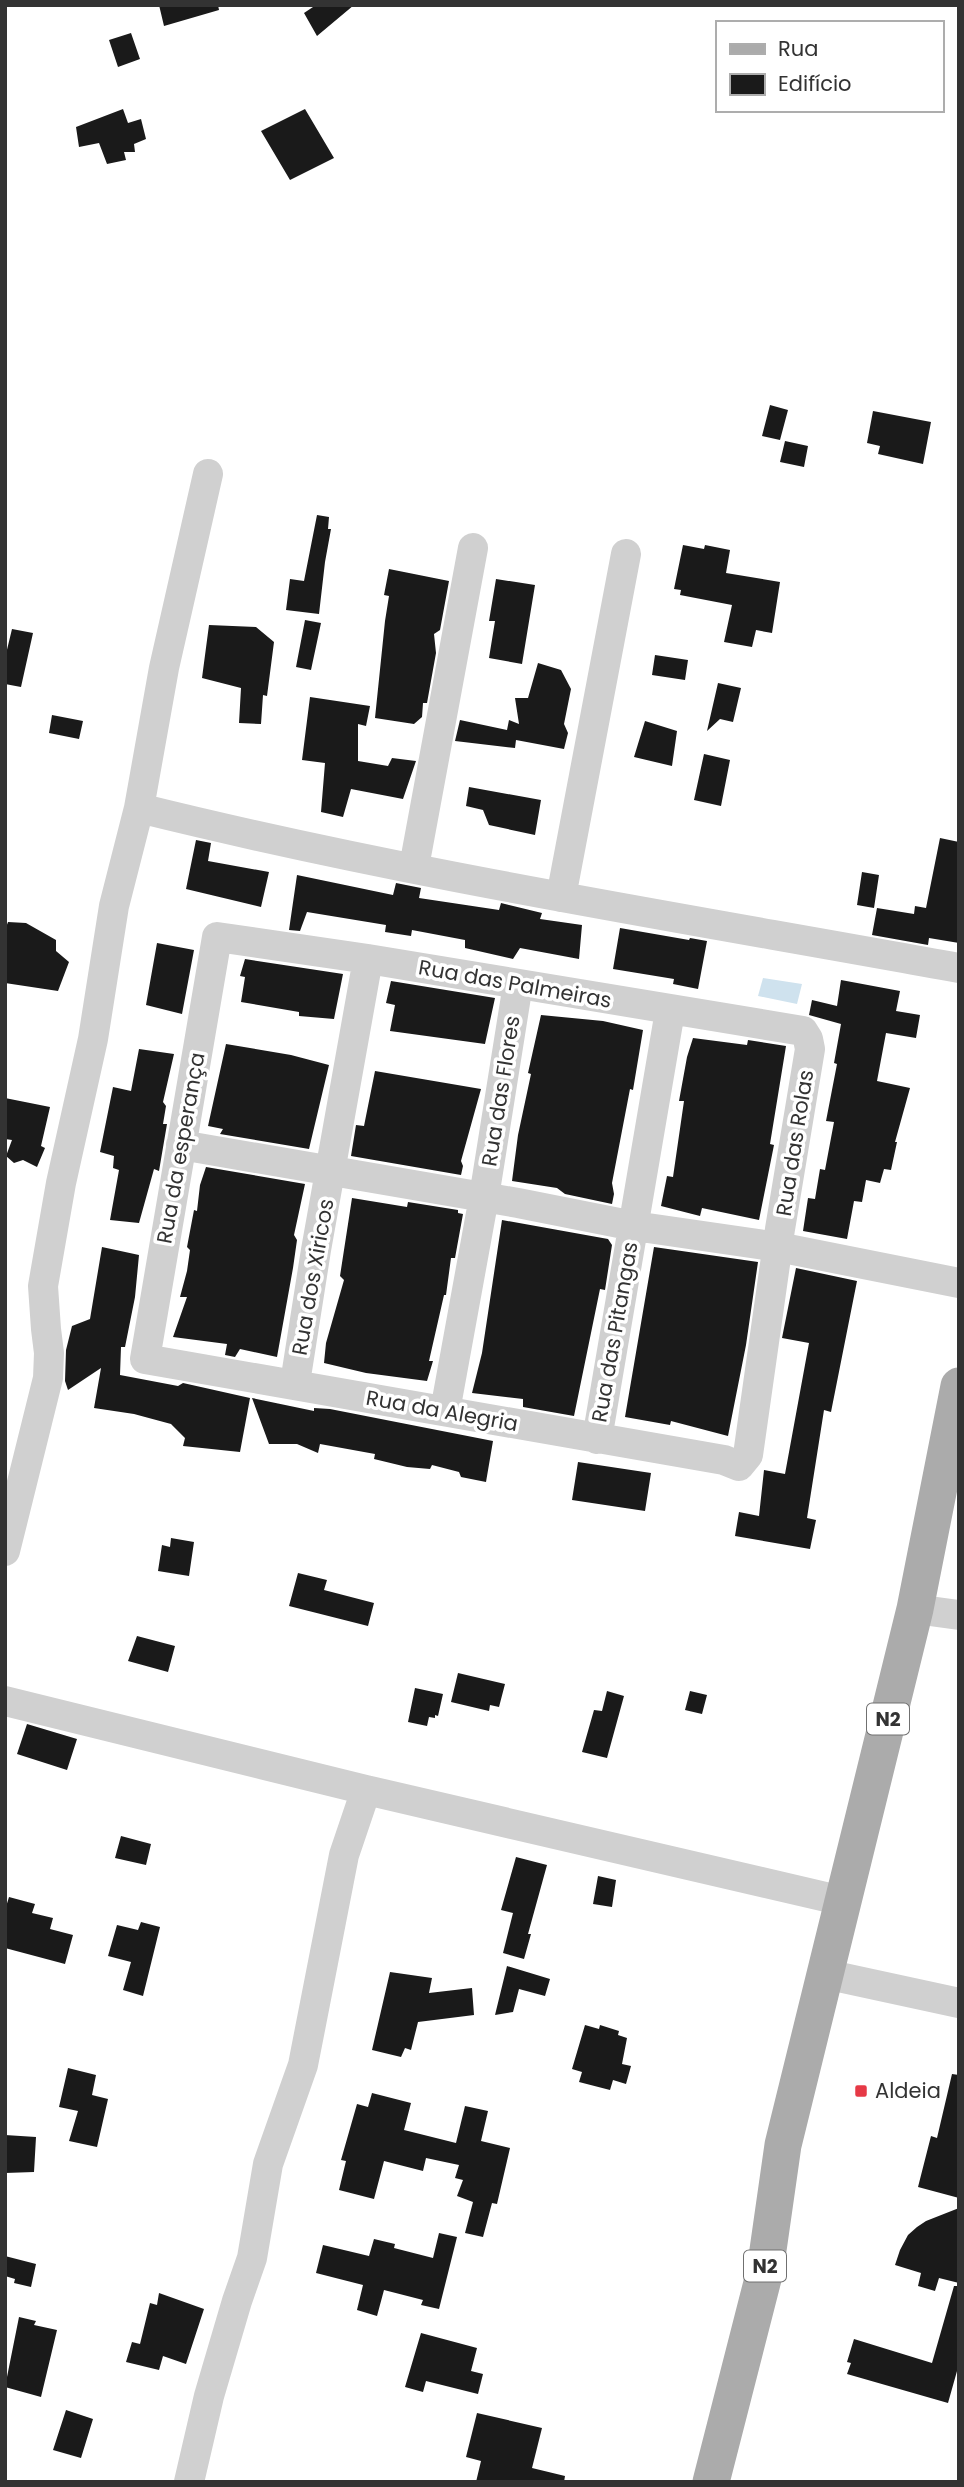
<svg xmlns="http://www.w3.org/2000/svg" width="964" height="2487" font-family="Poppins,sans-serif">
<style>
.water{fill:#cfe2ee}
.building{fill:#1a1a1a}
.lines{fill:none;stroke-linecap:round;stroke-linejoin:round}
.minor{stroke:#d0d0d0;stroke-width:30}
.major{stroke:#ababab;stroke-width:37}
.poi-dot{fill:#e63946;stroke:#fff;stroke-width:2.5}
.labels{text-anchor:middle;stroke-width:7;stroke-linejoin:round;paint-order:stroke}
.shield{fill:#fff;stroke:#707070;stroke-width:2}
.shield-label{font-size:19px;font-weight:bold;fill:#333}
.street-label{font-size:21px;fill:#333;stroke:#fff}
.poi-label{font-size:21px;fill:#333;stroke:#fff;text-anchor:start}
</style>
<rect width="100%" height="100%" fill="#fff"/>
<path class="water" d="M 763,978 L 802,984 L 797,1004 L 758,996 Z"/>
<path class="building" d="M 159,5 L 218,5 L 219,10 L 164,26 Z
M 316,5 L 354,5 L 317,36 L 304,13 Z
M 131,33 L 140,59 L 118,67 L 109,40 Z
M 123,109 L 128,123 L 141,119 L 146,139 L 134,144 L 135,152 L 124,152 L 126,160 L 107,164 L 99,143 L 79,147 L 76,127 Z
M 305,109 L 334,158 L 290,180 L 261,131 Z
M 770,405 L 788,410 L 780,440 L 762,436 Z
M 873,411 L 931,422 L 923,464 L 878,454 L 880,446 L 867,443 Z
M 785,441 L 808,446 L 804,467 L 780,462 Z
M 317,515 L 329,517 L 328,529 L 331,529 L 325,562 L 319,614 L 286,610 L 290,579 L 304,581 Z
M 683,545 L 704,549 L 705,545 L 730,550 L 726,573 L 780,582 L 772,633 L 756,630 L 752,647 L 724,642 L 732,605 L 680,595 L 681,590 L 674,589 Z
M 389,569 L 449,581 L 440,630 L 434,634 L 436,653 L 427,703 L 423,703 L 422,717 L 414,724 L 375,718 L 385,621 L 389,596 L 384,595 Z
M 496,579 L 535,585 L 522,664 L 489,658 L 495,621 L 489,621 Z
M 305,620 L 321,623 L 311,670 L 296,667 Z
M 209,625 L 256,627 L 274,642 L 267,696 L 263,695 L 261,724 L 239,723 L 241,688 L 202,678 Z
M 12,629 L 33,633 L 21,687 L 5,684 L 5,658 Z
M 655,655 L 688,660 L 685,680 L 652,675 Z
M 538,663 L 561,670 L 571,689 L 564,724 L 568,733 L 564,749 L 516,740 L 515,748 L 455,741 L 460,720 L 507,730 L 509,720 L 519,724 L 515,698 L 528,698 Z
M 718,683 L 741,688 L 733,722 L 720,719 L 707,731 Z
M 310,697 L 370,706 L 366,726 L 358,724 L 358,761 L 388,766 L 392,758 L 416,761 L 403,799 L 351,789 L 343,817 L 321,812 L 325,763 L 302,760 Z
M 52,715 L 83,721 L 79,739 L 49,733 Z
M 645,721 L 677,731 L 672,766 L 634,757 Z
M 704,754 L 730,760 L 721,806 L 694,800 Z
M 469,787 L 541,800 L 535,835 L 489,825 L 483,810 L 466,806 Z
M 940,838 L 959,842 L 959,943 L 929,938 L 928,945 L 872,935 L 877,908 L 914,914 L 915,906 L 926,908 Z
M 196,840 L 211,843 L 208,861 L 269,872 L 261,907 L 186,889 Z
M 862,872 L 879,875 L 874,908 L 857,905 Z
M 297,875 L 393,895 L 396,883 L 421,888 L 419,898 L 499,910 L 501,903 L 542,913 L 540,919 L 582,925 L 579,959 L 520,948 L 513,959 L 465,948 L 465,940 L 412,930 L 411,936 L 385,932 L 386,925 L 307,912 L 300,931 L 289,930 Z
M 8,922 L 26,923 L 56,940 L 56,951 L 69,962 L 58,991 L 5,983 L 5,930 Z
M 620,928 L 689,940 L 690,938 L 707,941 L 698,989 L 673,984 L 674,979 L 613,969 Z
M 157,943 L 194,950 L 182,1014 L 146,1005 Z
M 245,959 L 343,974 L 334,1019 L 299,1016 L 299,1012 L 241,1002 L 245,977 L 240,976 Z
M 841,980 L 900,991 L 896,1011 L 920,1015 L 916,1038 L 886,1033 L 877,1081 L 910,1088 L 895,1142 L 897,1142 L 891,1170 L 884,1169 L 880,1183 L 866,1180 L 862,1202 L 854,1201 L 847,1239 L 803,1231 L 808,1198 L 815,1199 L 820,1169 L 825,1170 L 834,1122 L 826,1121 L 837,1064 L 834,1063 L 841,1024 L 809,1015 L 812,1000 L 837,1006 Z
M 391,981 L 495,998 L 485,1044 L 390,1031 L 395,1005 L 386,1003 Z
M 541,1015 L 603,1021 L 643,1030 L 633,1090 L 630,1089 L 612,1183 L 614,1194 L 612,1204 L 565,1194 L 557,1188 L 512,1181 L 518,1135 L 531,1074 L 528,1073 Z
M 693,1038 L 747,1045 L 748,1040 L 786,1046 L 770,1144 L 774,1145 L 759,1220 L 702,1208 L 700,1216 L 661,1206 L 667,1176 L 673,1177 L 684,1101 L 679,1101 L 687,1057 Z
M 226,1044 L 291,1055 L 329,1065 L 309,1149 L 220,1134 L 223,1129 L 208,1126 Z
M 139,1049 L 174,1054 L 163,1102 L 166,1106 L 163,1124 L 167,1124 L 159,1171 L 154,1169 L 139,1223 L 110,1220 L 119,1170 L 113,1168 L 114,1156 L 100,1152 L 113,1087 L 131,1091 Z
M 375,1071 L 481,1089 L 461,1161 L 463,1166 L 461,1175 L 351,1156 L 356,1125 L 364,1126 Z
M 5,1098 L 50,1107 L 41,1146 L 45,1148 L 37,1167 L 23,1160 L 14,1163 L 6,1156 L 12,1140 L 5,1139 Z
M 206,1167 L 305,1184 L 294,1235 L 297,1240 L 293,1268 L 277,1357 L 240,1349 L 235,1357 L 225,1355 L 227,1344 L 173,1337 L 187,1297 L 180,1297 L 187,1271 L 190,1250 L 187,1247 L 194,1210 L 197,1211 L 200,1185 Z
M 352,1198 L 407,1207 L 408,1202 L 458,1210 L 458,1213 L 463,1214 L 455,1258 L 451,1258 L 446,1295 L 444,1295 L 429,1361 L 433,1361 L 427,1381 L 366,1373 L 324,1363 L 326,1343 L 344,1280 L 340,1276 Z
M 502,1220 L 608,1239 L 612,1245 L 605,1290 L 600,1289 L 574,1416 L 523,1407 L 523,1399 L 472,1393 L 482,1353 Z
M 102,1247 L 139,1255 L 135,1297 L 125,1347 L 121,1347 L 120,1375 L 178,1386 L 183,1383 L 250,1398 L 240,1452 L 183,1446 L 185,1438 L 171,1424 L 134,1414 L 94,1408 L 101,1368 L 68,1390 L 65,1381 L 66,1350 L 72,1326 L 90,1319 Z
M 654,1247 L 758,1262 L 746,1345 L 728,1436 L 671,1421 L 670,1425 L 625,1417 Z
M 796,1268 L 857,1281 L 831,1412 L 824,1410 L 807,1518 L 816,1520 L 810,1549 L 735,1536 L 739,1512 L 759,1516 L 764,1470 L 785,1474 L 809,1343 L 782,1338 Z
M 252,1398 L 314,1411 L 314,1408 L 330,1409 L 493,1441 L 486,1482 L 461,1477 L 459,1472 L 432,1465 L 430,1469 L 407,1467 L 374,1459 L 375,1454 L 320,1444 L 318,1453 L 297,1444 L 269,1444 Z
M 578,1462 L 651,1473 L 645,1511 L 572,1500 Z
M 171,1538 L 194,1542 L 189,1576 L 158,1571 L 162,1545 L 170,1547 Z
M 298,1573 L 327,1580 L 324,1590 L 374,1603 L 368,1626 L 289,1606 Z
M 137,1636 L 175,1646 L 168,1672 L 128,1661 Z
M 458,1673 L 505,1684 L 499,1707 L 490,1705 L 489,1711 L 451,1702 Z
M 415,1688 L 443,1694 L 438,1716 L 435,1715 L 435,1718 L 429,1717 L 427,1726 L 408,1722 Z
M 607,1691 L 624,1696 L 607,1758 L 582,1752 L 594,1710 L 602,1711 Z
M 690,1691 L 707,1695 L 702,1714 L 685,1710 Z
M 27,1724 L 77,1739 L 67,1770 L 17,1754 Z
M 121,1836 L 151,1844 L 146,1865 L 115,1858 Z
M 516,1857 L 547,1865 L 528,1934 L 531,1934 L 524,1959 L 503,1953 L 513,1913 L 501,1910 Z
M 598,1876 L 616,1880 L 612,1907 L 593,1904 Z
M 9,1897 L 35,1904 L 32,1913 L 53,1918 L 50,1929 L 73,1935 L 65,1964 L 5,1948 L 5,1910 Z
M 141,1922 L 160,1927 L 143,1996 L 123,1990 L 131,1962 L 108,1956 L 117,1925 L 138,1930 Z
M 507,1966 L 550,1979 L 545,1996 L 519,1989 L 513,2012 L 495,2015 Z
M 390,1972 L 432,1978 L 429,1993 L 472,1988 L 474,2015 L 418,2022 L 411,2050 L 405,2048 L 401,2057 L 372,2050 Z
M 585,2025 L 599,2029 L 600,2025 L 619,2031 L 618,2035 L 627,2038 L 622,2064 L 631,2066 L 626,2084 L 613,2080 L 610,2090 L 579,2082 L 582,2072 L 572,2069 Z
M 68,2068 L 96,2075 L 92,2095 L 108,2099 L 97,2147 L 69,2141 L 78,2111 L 59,2107 Z
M 952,2074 L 959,2075 L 959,2198 L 918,2187 L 931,2136 L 937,2138 Z
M 372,2093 L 411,2103 L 404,2130 L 456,2143 L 465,2106 L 488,2111 L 481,2141 L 510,2148 L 497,2204 L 492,2203 L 483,2237 L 465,2233 L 473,2202 L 457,2196 L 463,2180 L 455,2178 L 459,2165 L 426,2158 L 423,2171 L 384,2161 L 374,2199 L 339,2190 L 346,2161 L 341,2160 L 357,2104 L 368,2107 Z
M 5,2135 L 36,2137 L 34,2172 L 5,2173 Z
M 959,2208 L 959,2283 L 939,2278 L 935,2291 L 918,2286 L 921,2273 L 895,2265 L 900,2250 L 908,2235 L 917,2227 L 926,2221 Z
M 439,2233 L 457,2237 L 439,2309 L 421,2305 L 423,2300 L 384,2290 L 377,2316 L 357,2310 L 363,2285 L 316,2273 L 323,2245 L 369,2256 L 374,2239 L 395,2244 L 394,2248 L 433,2258 Z
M 5,2256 L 36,2264 L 31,2287 L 14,2283 L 15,2279 L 5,2276 Z
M 954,2286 L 959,2286 L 959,2364 L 948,2403 L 847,2374 L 851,2363 L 847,2362 L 854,2339 L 932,2363 Z
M 159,2293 L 204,2309 L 186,2364 L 163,2356 L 159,2370 L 126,2362 L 132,2342 L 140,2344 L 150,2303 L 157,2305 Z
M 19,2317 L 36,2321 L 34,2325 L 57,2330 L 41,2397 L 5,2387 Z
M 421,2333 L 477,2348 L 471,2371 L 483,2374 L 478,2394 L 426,2381 L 423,2392 L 405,2387 Z
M 66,2410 L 93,2419 L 81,2458 L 53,2450 Z
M 477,2413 L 542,2428 L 532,2468 L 565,2476 L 564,2482 L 476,2482 L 481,2461 L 466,2457 Z"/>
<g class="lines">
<path class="minor" d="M 139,808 C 409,875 685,918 959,968
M 414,867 L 473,548
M 561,897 L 626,554
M 217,937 L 368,959 L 803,1031 L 808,1039 L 810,1049 L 780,1229 L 748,1455 L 739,1466 L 724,1460 L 145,1359 Z
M 181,1145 L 518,1203 L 634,1226 L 778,1247 L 959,1283
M 295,1383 L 316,1250 L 368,959
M 445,1411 L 484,1197 L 518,984
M 597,1439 L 670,1011
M 5,1551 L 48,1378 L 49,1353 L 46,1329 L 43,1286 L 61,1183 L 93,1039 L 114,906 L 139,808 L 164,668 L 208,474
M 915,1609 L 959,1615
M 5,1701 L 366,1790 L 843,1901
M 825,1974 L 959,2003
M 189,2482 L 209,2396 L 237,2301 L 252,2258 L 268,2164 L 303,2065 L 344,1855 L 366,1790"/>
<path class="major" d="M 711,2482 L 765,2271 L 783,2145 L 915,1609 L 959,1386"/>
</g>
<rect class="poi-dot" x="854" y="2084" width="14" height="14" rx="3.5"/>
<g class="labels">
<g class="shield">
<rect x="867" y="1703.5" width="42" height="31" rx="5"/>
<rect x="744" y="2250.5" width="42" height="31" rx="5"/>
</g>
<g class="shield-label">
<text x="888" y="1726">N2</text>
<text x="765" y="2273">N2</text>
</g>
<g class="street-label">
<text transform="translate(515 984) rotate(10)" y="7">Rua das Palmeiras</text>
<text transform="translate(501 1091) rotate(-81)" y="7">Rua das Flores</text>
<text transform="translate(795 1143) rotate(-81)" y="7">Rua das Rolas</text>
<text transform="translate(181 1148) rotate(-80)" y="7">Rua da esperança</text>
<text transform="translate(313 1277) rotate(-80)" y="7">Rua dos Xiricos</text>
<text transform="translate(615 1332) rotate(-80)" y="7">Rua das Pitangas</text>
<text transform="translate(442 1411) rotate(10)" y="7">Rua da Alegria</text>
</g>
<g class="poi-label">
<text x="875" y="2098">Aldeia</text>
</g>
</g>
<rect width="964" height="2487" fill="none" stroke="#333333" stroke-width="14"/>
<rect x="716" y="21" width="228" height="91" fill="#ffffff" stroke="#adadad" stroke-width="2"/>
<rect x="730" y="44" width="35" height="10" fill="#ababab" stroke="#adadad" stroke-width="2"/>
<text x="778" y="56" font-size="21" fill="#333333">Rua</text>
<rect x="730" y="74" width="35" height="21" fill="#1a1a1a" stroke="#adadad" stroke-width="2"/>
<text x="778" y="91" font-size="21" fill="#333333">Edifício</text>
</svg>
